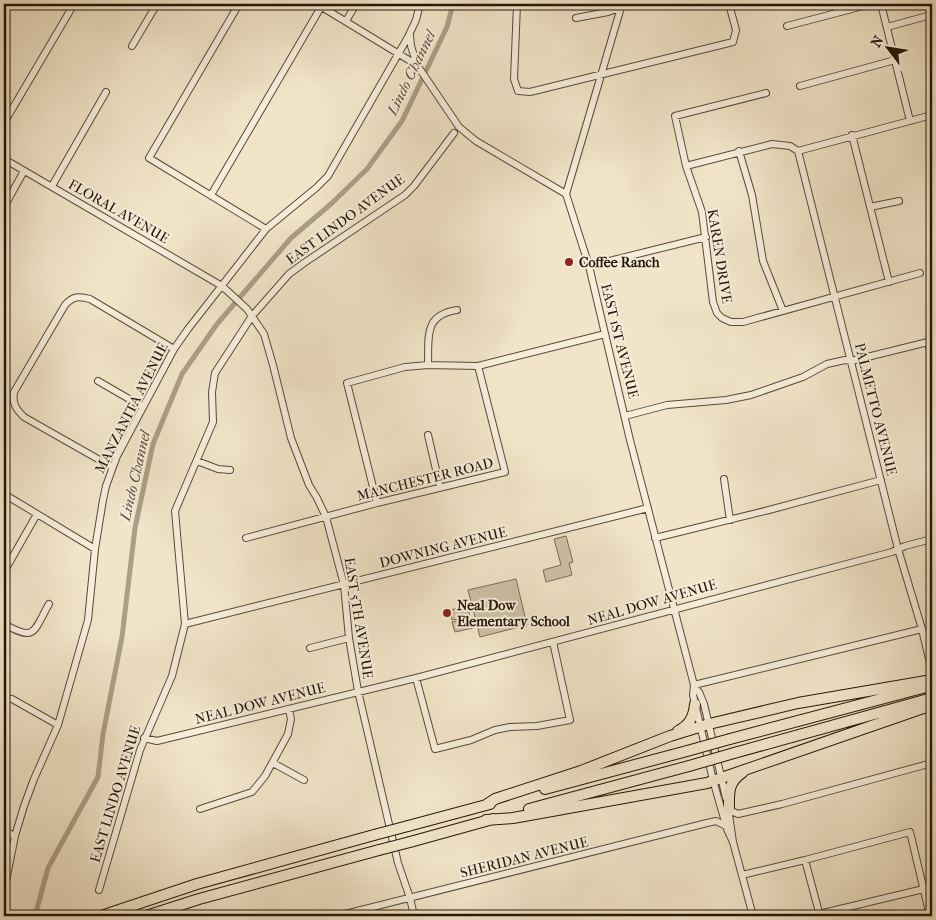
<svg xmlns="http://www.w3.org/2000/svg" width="936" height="920" font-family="'IM FELL French Canon',serif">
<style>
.green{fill:#cec1a7;stroke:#7a6c58}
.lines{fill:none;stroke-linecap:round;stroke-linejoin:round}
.canal{stroke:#ac9e87;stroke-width:5}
.minor-casing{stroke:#584a38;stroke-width:8}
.highway-casing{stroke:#251608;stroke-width:12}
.minor{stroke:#f6eddb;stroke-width:6}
.highway{stroke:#f1e4c8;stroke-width:10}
.highway-bridge-casing{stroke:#251608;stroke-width:12;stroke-linecap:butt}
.highway-bridge{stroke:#f1e4c8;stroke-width:10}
.poi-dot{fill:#8f2418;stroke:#f6eddb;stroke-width:2}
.labels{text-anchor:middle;stroke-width:4;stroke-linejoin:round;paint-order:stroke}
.street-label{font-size:14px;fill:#251608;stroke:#f6eddb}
.poi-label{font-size:14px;font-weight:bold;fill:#251608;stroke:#f6eddb;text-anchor:start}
.water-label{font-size:15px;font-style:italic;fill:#5b4c3b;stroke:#f6eddb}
</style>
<rect width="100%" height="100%" fill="#f1e4c8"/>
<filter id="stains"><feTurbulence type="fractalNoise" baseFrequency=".004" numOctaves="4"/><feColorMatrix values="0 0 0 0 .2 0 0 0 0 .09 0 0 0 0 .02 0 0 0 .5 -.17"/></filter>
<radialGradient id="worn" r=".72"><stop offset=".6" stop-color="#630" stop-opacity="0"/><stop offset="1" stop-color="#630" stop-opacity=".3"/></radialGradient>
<path class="green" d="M 566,536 L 573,562 L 569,563 L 572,575 L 546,582 L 543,570 L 561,565 L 554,539 Z
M 516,579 L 527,625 L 480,637 L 468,590 Z
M 468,606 L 470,616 L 452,620 L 450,610 Z
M 470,618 L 473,628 L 455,632 L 452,622 Z"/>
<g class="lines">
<path class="canal" d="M 35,916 L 48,868 L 98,777 L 103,734 L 122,637 L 135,528 L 153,444 L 182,374 L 217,324 L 291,238 L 331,204 L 367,169 L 402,121 L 447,27 L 453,4"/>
<defs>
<path id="minor" d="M 239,4 L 149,158 L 266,229
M 317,4 L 417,65 L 459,127 L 476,141 L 566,194
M 517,4 L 514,79 L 518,91 L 530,92 L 733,42 L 736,30 L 729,4
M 622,4 L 566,194 L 589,266 L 630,440 L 694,685 L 693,695 L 713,780 L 727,829 L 733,842
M 881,4 L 910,121
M 576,18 L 608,12 L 630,4
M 346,21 L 356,4
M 787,26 L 871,4
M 887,27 L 931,15
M 410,35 L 411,46 L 417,65
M 132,46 L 157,4
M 800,86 L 895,60
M 766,93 L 675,116 L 686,166 L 702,212 L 713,302 L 717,313 L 722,318 L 731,322 L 743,322 L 920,273
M 4,123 L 74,4
M 852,135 L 889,282
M 739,151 L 752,195 L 763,261 L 783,311
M 798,151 L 898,549 L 922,629 L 932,672
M 4,159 L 222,286 L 247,309 L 264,334 L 273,365 L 291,438 L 309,485 L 317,498 L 326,517 L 344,585 L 349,638 L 358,691 L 398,863 L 410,898 L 414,916
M 686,166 L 772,144 L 790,146 L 798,151 L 932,115
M 52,186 L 106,92
M 211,195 L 321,7
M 4,207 L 24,171
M 870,207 L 899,201
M 589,266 L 706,237
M 428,365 C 429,338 423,315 457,310
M 98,381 L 143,407
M 625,416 L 667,405 L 726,400 L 751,395 L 803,377 L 827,364 L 845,360 L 851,361 L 928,342 L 932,359
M 428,435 L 440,487
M 197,461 L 218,469 L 230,470
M 112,467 L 24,417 C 16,409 12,404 14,392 L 65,305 C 73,296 79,296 90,299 L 174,349
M 724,479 L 730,520
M 4,494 L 95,549
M 377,503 L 347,383 L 405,367 L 428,365 L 478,366 L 605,334
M 246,538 L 377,503 L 505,472 L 478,366
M 655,538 L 769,510 L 881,480
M 4,572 L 37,514
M 4,624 C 36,642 33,632 49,604
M 185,624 L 648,508
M 310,648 L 349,638
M 416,678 L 435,749 L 471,740 L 495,730 L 510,727 L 537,726 L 570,720 L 553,642
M 694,685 L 922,629
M 694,687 L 699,692 L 704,704 L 726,798
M 4,698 L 12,699 L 58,725
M 144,738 L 157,741 L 416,678 L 892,552 L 905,546 L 932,539
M 273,763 L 304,780
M 728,808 L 733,842 L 753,916
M 200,809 L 252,792 L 265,776 L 288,734 L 291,719 L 289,710
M 729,810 L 738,814 L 782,804 L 932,763
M 4,831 L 15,836
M 805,860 L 820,916
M 742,875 L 805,860 L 910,832 L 930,916
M 99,890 L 140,750 L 172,676 L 185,624 L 175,511 L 213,422 L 212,392 L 215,373 L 252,316 L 289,274 L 304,263 L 405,195 L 414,186 L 454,133
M 4,891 L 15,836 L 24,806 L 34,779 L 58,725 L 88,620 L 95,549 L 103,500 L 106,486 L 117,456 L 174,349 L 188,329 L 266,229 L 316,188 L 328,176 L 408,37 L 416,20 L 420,4
M 819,914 L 932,887
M 337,916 L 707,823 L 716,821 L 726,826"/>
<path id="highway" d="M 678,731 C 690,725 694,716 695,704
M 730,739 L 930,686
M 734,753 L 932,698
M 545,789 L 687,751
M 486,805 L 495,799 L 581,771 L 670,736 L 709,724 L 798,703 L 932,680
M 529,809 L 689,766
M 729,810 C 729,793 727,783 743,772
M 486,820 L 513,818 L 707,783 L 932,705
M 408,826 L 490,804
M 410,842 L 493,819
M 101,916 L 197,884 L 374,835
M 146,916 L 199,899 L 379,850"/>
</defs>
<use href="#minor" class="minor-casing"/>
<use href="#highway" class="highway-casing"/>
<use href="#minor" class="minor"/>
<use href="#highway" class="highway"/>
<defs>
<path id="highway-bridge" d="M 687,751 L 730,739
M 689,766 L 734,753
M 374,835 L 408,826
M 379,850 L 410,842"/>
</defs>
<use href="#highway-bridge" class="highway-bridge-casing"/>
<use href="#highway-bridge" class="highway-bridge"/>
</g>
<g class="poi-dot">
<circle cx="569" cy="262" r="5"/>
<circle cx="447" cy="613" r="5"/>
</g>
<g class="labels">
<g class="street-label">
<text transform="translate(119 211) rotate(30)" y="5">FLORAL AVENUE</text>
<text transform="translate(345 219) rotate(-36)" y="5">EAST LINDO AVENUE</text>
<text transform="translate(720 256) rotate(81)" y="5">KAREN DRIVE</text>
<text transform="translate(620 341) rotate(76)" y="5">EAST 1ST AVENUE</text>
<text transform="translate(131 408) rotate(-63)" y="5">MANZANITA AVENUE</text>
<text transform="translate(876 409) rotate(76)" y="5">PALMETTO AVENUE</text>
<text transform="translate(425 479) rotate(-14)" y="5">MANCHESTER ROAD</text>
<text transform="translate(443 547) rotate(-14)" y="5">DOWNING AVENUE</text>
<text transform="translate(652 602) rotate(-16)" y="5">NEAL DOW AVENUE</text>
<text transform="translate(359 618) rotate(81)" y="5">EAST 5TH AVENUE</text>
<text transform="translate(260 703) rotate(-14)" y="5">NEAL DOW AVENUE</text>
<text transform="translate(115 794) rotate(-73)" y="5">EAST LINDO AVENUE</text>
<text transform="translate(524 857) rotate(-14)" y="5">SHERIDAN AVENUE</text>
</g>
<g class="poi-label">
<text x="579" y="267">Coffee Ranch</text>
<text x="457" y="610">Neal Dow<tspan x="457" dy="16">Elementary School</tspan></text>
</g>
<g class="water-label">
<text transform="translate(411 73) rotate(-64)" y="5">Lindo Channel</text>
<text transform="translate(135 476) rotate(-77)" y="5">Lindo Channel</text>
</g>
</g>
<rect width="936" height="920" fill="none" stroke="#f1e4c8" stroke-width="20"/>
<rect x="5" y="5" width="926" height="910" fill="none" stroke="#251608" stroke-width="2.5"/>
<rect x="10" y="10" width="916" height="900" fill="none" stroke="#251608"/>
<g transform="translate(888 48) rotate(301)" stroke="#f6eddb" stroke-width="4" paint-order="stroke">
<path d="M0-4L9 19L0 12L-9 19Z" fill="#251608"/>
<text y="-8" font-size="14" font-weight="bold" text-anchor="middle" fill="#251608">N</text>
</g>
<rect width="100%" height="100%" filter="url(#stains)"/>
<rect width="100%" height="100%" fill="url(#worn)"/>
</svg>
